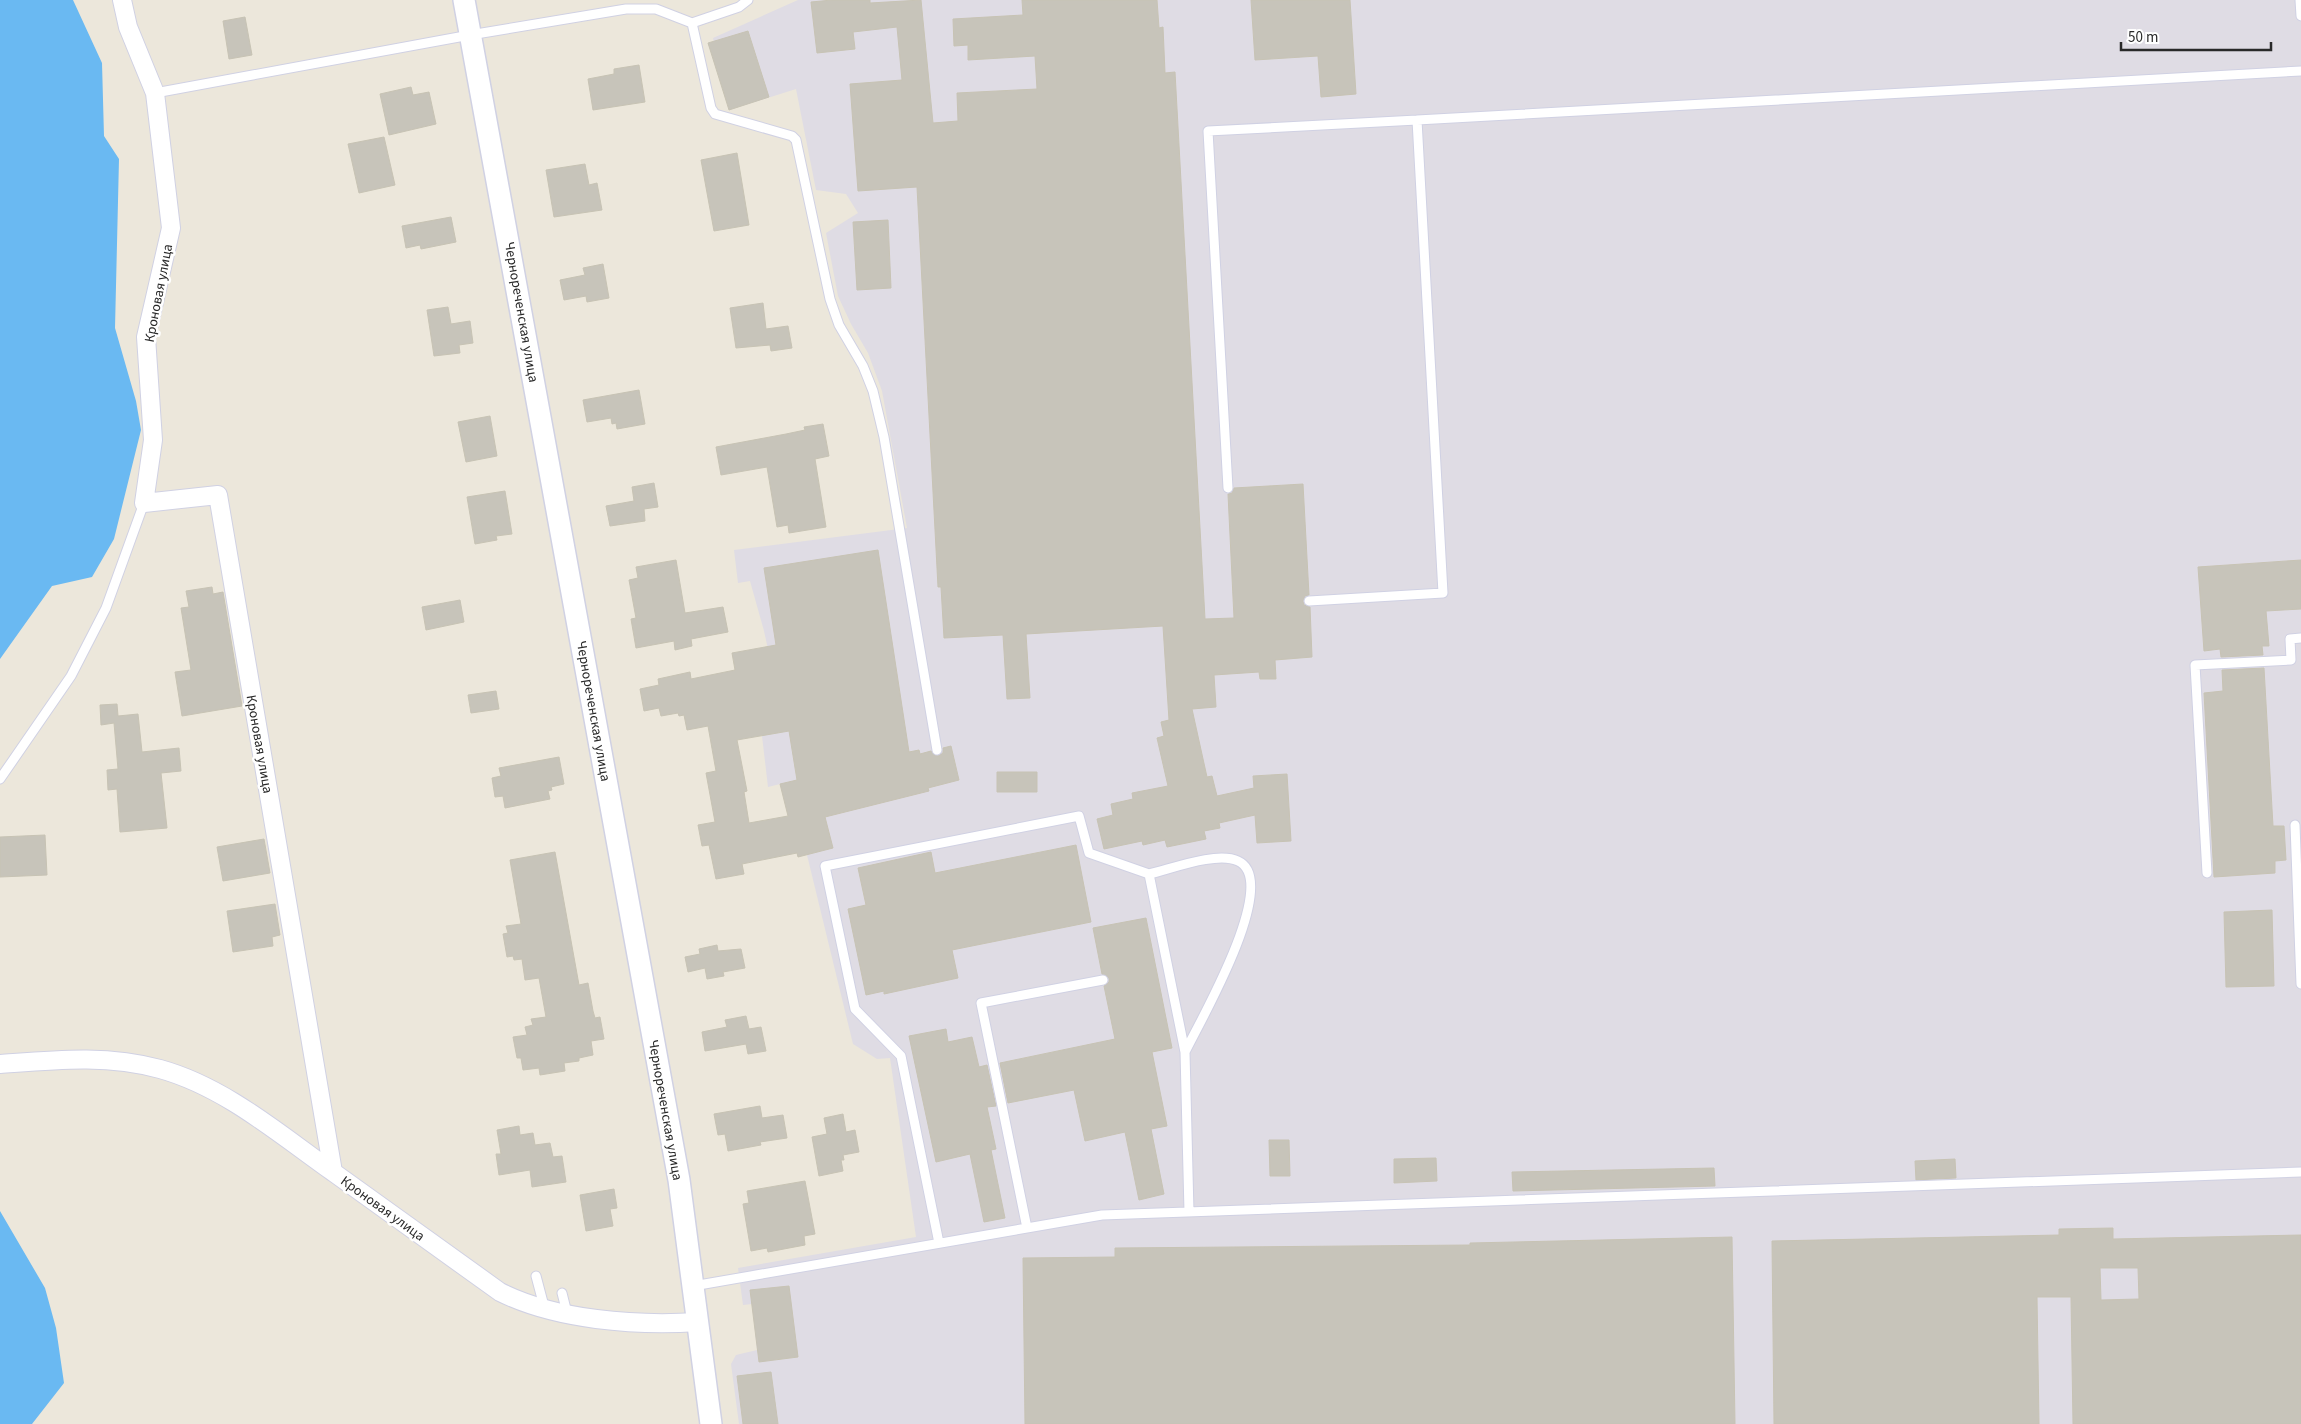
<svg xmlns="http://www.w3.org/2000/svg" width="2301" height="1424" font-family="'Source Sans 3',sans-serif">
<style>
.industrial{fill:#dfdce4}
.water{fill:#6ab9f2}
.building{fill:#c7c4ba;stroke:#c7c3b4;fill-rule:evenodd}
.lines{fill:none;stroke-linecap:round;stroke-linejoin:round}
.service-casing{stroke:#d0d1e3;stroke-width:11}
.minor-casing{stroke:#d0d1e3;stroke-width:20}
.tertiary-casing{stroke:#d0d1e3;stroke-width:24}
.service{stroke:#fff;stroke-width:9}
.minor{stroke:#fff;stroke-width:18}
.tertiary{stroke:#fff;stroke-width:21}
.labels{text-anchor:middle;stroke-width:5;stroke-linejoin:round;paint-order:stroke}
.street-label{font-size:14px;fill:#292929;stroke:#fff}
</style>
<rect width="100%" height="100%" fill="#ece7db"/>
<path class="industrial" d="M 798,0 L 2301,0 L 2301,1424 L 739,1424 L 731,1364 L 736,1355 L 757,1350 L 752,1304 L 743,1305 L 738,1268 L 916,1237 L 890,1058 L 877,1059 L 853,1044 L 807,855 L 780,784 L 768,787 L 762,736 L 780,732 L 782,713 L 764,631 L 750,581 L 738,583 L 734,550 L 907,528 L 882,391 L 868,353 L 851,324 L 838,296 L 826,233 L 858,213 L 846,194 L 816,190 L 796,89 L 729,110 L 713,38 Z"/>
<path class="water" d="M 0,0 L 73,0 L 102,63 L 104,136 L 119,159 L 115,328 L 136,401 L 141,430 L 114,539 L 92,577 L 52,586 L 0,659 Z
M 0,1211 L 45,1288 L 56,1328 L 64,1383 L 32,1424 L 0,1424 Z"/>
<path class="building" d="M 832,0 L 870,0 L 870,3 L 921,0 L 933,123 L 958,121 L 957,93 L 1037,89 L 1035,56 L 968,60 L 968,45 L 954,46 L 953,19 L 1023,15 L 1022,0 L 1157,0 L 1159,28 L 1163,27 L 1165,73 L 1175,72 L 1205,619 L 1234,618 L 1228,494 L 1232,493 L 1234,488 L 1303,484 L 1309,595 L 1305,596 L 1303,601 L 1304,605 L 1310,607 L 1312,657 L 1275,660 L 1276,679 L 1260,679 L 1259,672 L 1214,675 L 1216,707 L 1192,709 L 1207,777 L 1212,776 L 1217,796 L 1254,788 L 1253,776 L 1287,774 L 1291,841 L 1257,843 L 1255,815 L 1219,823 L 1220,828 L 1204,831 L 1206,839 L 1167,847 L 1165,840 L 1143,845 L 1142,841 L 1104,849 L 1097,819 L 1113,815 L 1111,804 L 1133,799 L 1132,793 L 1168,786 L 1157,738 L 1164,736 L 1161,722 L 1169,720 L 1163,626 L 1026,634 L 1030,698 L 1007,699 L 1003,635 L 944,638 L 941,587 L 938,587 L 917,187 L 858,191 L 850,84 L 902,80 L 897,27 L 853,32 L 855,49 L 817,53 L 811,2 Z
M 1251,0 L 1350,0 L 1356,94 L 1321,97 L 1318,56 L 1255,60 Z
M 245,17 L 252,55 L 229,59 L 223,21 Z
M 748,31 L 769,97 L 729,110 L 708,43 Z
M 639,65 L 645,102 L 593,110 L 588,79 L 614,74 L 614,69 Z
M 411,87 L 413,95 L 429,92 L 436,124 L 389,135 L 380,94 Z
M 384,137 L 395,185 L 359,193 L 348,144 Z
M 737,153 L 749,225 L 714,231 L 701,160 Z
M 585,164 L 589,185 L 597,183 L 602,210 L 554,217 L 546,170 Z
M 451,217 L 456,242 L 421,249 L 420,245 L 406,248 L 402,226 Z
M 888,220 L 891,288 L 857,290 L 853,222 Z
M 603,264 L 609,298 L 587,302 L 586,296 L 564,300 L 560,280 L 585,275 L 583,268 Z
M 763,303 L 766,329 L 788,326 L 792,348 L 771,351 L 770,345 L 736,348 L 730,308 Z
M 448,307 L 451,324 L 470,321 L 473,343 L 459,345 L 460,353 L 434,356 L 427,310 Z
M 639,390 L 645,424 L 617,429 L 616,423 L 612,424 L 611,418 L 587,422 L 583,400 Z
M 490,416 L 497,456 L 466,462 L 458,422 Z
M 823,424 L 829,456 L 815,459 L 826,527 L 789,533 L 788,525 L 777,527 L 767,467 L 721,475 L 716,447 L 786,434 L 805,430 L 804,427 Z
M 654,483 L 658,507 L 644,509 L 645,521 L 610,526 L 606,506 L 634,501 L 632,487 Z
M 505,491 L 512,534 L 496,536 L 497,540 L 475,544 L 467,497 Z
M 878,550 L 909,752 L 919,750 L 920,754 L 931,751 L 938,756 L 943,753 L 943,748 L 951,746 L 959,780 L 928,788 L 929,791 L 825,817 L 833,848 L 798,857 L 797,853 L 742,864 L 744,874 L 716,879 L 709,845 L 702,846 L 698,825 L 715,822 L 706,773 L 716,771 L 708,726 L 687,730 L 684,715 L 679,716 L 678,713 L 661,716 L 659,708 L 644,711 L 640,689 L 659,685 L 658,679 L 690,672 L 691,679 L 735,670 L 732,653 L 776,645 L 764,568 ZM 789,731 L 797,780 L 780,784 L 788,816 L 749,823 L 744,792 L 747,791 L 737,740 Z
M 676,560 L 685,613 L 723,607 L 728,632 L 691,639 L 692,646 L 675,650 L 674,641 L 636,648 L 631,619 L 636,618 L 629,580 L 638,578 L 636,567 Z
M 2301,560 L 2301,609 L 2266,611 L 2269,646 L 2262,646 L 2263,655 L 2221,657 L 2220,649 L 2204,651 L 2198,567 Z
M 212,587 L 213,594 L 223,592 L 242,706 L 182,716 L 175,672 L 191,670 L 181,608 L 189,607 L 186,591 Z
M 460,600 L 464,622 L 426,630 L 422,607 Z
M 2264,668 L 2273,826 L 2284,826 L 2286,860 L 2275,861 L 2275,873 L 2214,877 L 2204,693 L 2223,691 L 2222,670 Z
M 496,691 L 499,709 L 471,713 L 468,695 Z
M 117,704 L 118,716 L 138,714 L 142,752 L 179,748 L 181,771 L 161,773 L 167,828 L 120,832 L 117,789 L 108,790 L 107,770 L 118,769 L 114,723 L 101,725 L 100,705 Z
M 559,757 L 564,784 L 551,787 L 552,790 L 548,791 L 550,799 L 505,808 L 503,796 L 495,797 L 492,778 L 501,776 L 499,768 Z
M 997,772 L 1037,772 L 1037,792 L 997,792 Z
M 45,835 L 47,875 L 0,877 L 0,837 Z
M 264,839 L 270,873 L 223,881 L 217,847 Z
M 1076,845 L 1091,922 L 952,950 L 958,978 L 884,994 L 884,991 L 866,995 L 848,909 L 866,905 L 858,868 L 931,852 L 935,873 Z
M 555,852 L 579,985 L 588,983 L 593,1011 L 595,1018 L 600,1017 L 604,1039 L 591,1041 L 593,1055 L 579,1058 L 579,1061 L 564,1063 L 565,1071 L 540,1075 L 539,1068 L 523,1070 L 521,1058 L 517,1058 L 513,1037 L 527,1035 L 525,1027 L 533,1025 L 531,1019 L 546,1017 L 539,978 L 525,980 L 522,959 L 514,960 L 513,956 L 507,957 L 503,934 L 508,933 L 506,926 L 521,924 L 510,860 Z
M 275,904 L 280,935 L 272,937 L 273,946 L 233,952 L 227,911 Z
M 2272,910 L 2274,986 L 2226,987 L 2224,912 Z
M 1146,918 L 1172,1048 L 1152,1052 L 1167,1126 L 1151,1129 L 1164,1194 L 1139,1200 L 1125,1132 L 1085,1141 L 1074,1090 L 1008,1103 L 1000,1063 L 1115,1039 L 1104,986 L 1109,982 L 1109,978 L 1102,974 L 1093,928 Z
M 717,945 L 718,951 L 741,949 L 745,968 L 723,972 L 724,976 L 707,979 L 705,968 L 688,972 L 685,957 L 700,954 L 699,949 Z
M 746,1016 L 749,1029 L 761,1027 L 766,1051 L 748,1054 L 746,1044 L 705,1051 L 702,1032 L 727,1027 L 725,1020 Z
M 946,1029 L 948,1042 L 972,1037 L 979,1067 L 987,1065 L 996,1106 L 987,1107 L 996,1149 L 991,1150 L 1005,1218 L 984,1222 L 970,1154 L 936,1162 L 909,1036 Z
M 760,1106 L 762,1118 L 783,1115 L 787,1138 L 760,1142 L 761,1145 L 728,1151 L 725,1134 L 718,1135 L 714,1114 Z
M 843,1114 L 846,1132 L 855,1130 L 859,1152 L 843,1155 L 844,1160 L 841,1160 L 843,1171 L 819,1176 L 812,1137 L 827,1134 L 824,1118 Z
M 519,1126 L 520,1135 L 533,1133 L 535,1145 L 550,1143 L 553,1157 L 562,1156 L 566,1182 L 532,1187 L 530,1170 L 499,1175 L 496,1154 L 501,1154 L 497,1130 Z
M 1269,1140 L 1289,1140 L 1290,1176 L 1270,1176 Z
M 1436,1158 L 1437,1181 L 1394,1183 L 1394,1159 Z
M 1955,1159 L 1956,1178 L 1916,1180 L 1915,1161 Z
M 1714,1168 L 1715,1186 L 1513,1191 L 1512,1172 Z
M 805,1181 L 815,1234 L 804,1236 L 805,1245 L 768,1252 L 767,1248 L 751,1251 L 743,1204 L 749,1203 L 747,1191 Z
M 614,1189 L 617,1208 L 610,1209 L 613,1226 L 586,1231 L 580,1195 Z
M 2113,1228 L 2113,1239 L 2301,1235 L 2301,1424 L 2073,1424 L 2071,1297 L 2037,1297 L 2039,1424 L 1774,1424 L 1772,1241 L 2059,1235 L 2059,1229 ZM 2100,1268 L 2138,1268 L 2139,1299 L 2101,1300 Z
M 1732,1237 L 1735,1424 L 1025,1424 L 1023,1258 L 1115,1257 L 1115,1248 L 1470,1245 L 1470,1243 Z
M 789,1286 L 798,1357 L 759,1362 L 750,1290 Z
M 771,1372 L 778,1424 L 743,1424 L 737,1376 Z"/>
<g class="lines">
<defs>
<path id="service" d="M 2300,0 L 2301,16
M 692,23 L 711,108 L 715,114 L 792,136 L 796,140 L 830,299 L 839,325 L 863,366 L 873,391 L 884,437 L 937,750
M 155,93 L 470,35 L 626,9 L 656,9 L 692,23 L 739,7 L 748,0
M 1228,488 L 1208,131 L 1417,120
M 1309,601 L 1443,593 L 1417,120 L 2301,71
M 0,779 L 71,676 L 106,608 L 144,503
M 2295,825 L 2301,984
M 2207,873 L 2195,665 L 2291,660 L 2290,639 L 2301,638
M 1149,874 C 1171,869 1217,851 1238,861 C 1282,881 1199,1023 1185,1052
M 1027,1228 L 981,1003 L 1103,980
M 939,1243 L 901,1056 L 855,1009 L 825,866 L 1079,816 L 1089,853 L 1149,874 L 1185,1052 L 1189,1212
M 536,1276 L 545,1310
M 693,1286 L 1102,1215 L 2301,1172
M 562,1293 L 567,1313"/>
<path id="minor" d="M 122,0 L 128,27 L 155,93 L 171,228 L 146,337 L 153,440 L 144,503 L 218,495 L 333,1172 L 500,1292 C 556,1320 635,1326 698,1322
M 0,1064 C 53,1060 107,1054 160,1069 C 225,1087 279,1134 333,1172"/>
<path id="tertiary" d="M 464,0 L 679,1180 L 711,1424"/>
</defs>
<use href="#service" class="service-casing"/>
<use href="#minor" class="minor-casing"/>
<use href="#tertiary" class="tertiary-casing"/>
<use href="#service" class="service"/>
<use href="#minor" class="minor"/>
<use href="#tertiary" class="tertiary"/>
</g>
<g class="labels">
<g class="street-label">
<text transform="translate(158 293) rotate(-79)" y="5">Кроновая улица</text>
<text transform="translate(522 312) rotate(80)" y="5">Чернореченская улица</text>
<text transform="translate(594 711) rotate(80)" y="5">Чернореченская улица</text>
<text transform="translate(260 744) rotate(80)" y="5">Кроновая улица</text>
<text transform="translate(666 1110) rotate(80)" y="5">Чернореченская улица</text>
<text transform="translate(383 1208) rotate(36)" y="5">Кроновая улица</text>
</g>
</g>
<path d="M2121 42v8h150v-8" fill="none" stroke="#292929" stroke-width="2.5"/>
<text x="2128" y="42" font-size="15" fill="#292929" stroke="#ffffff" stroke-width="4" paint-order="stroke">50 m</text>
</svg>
